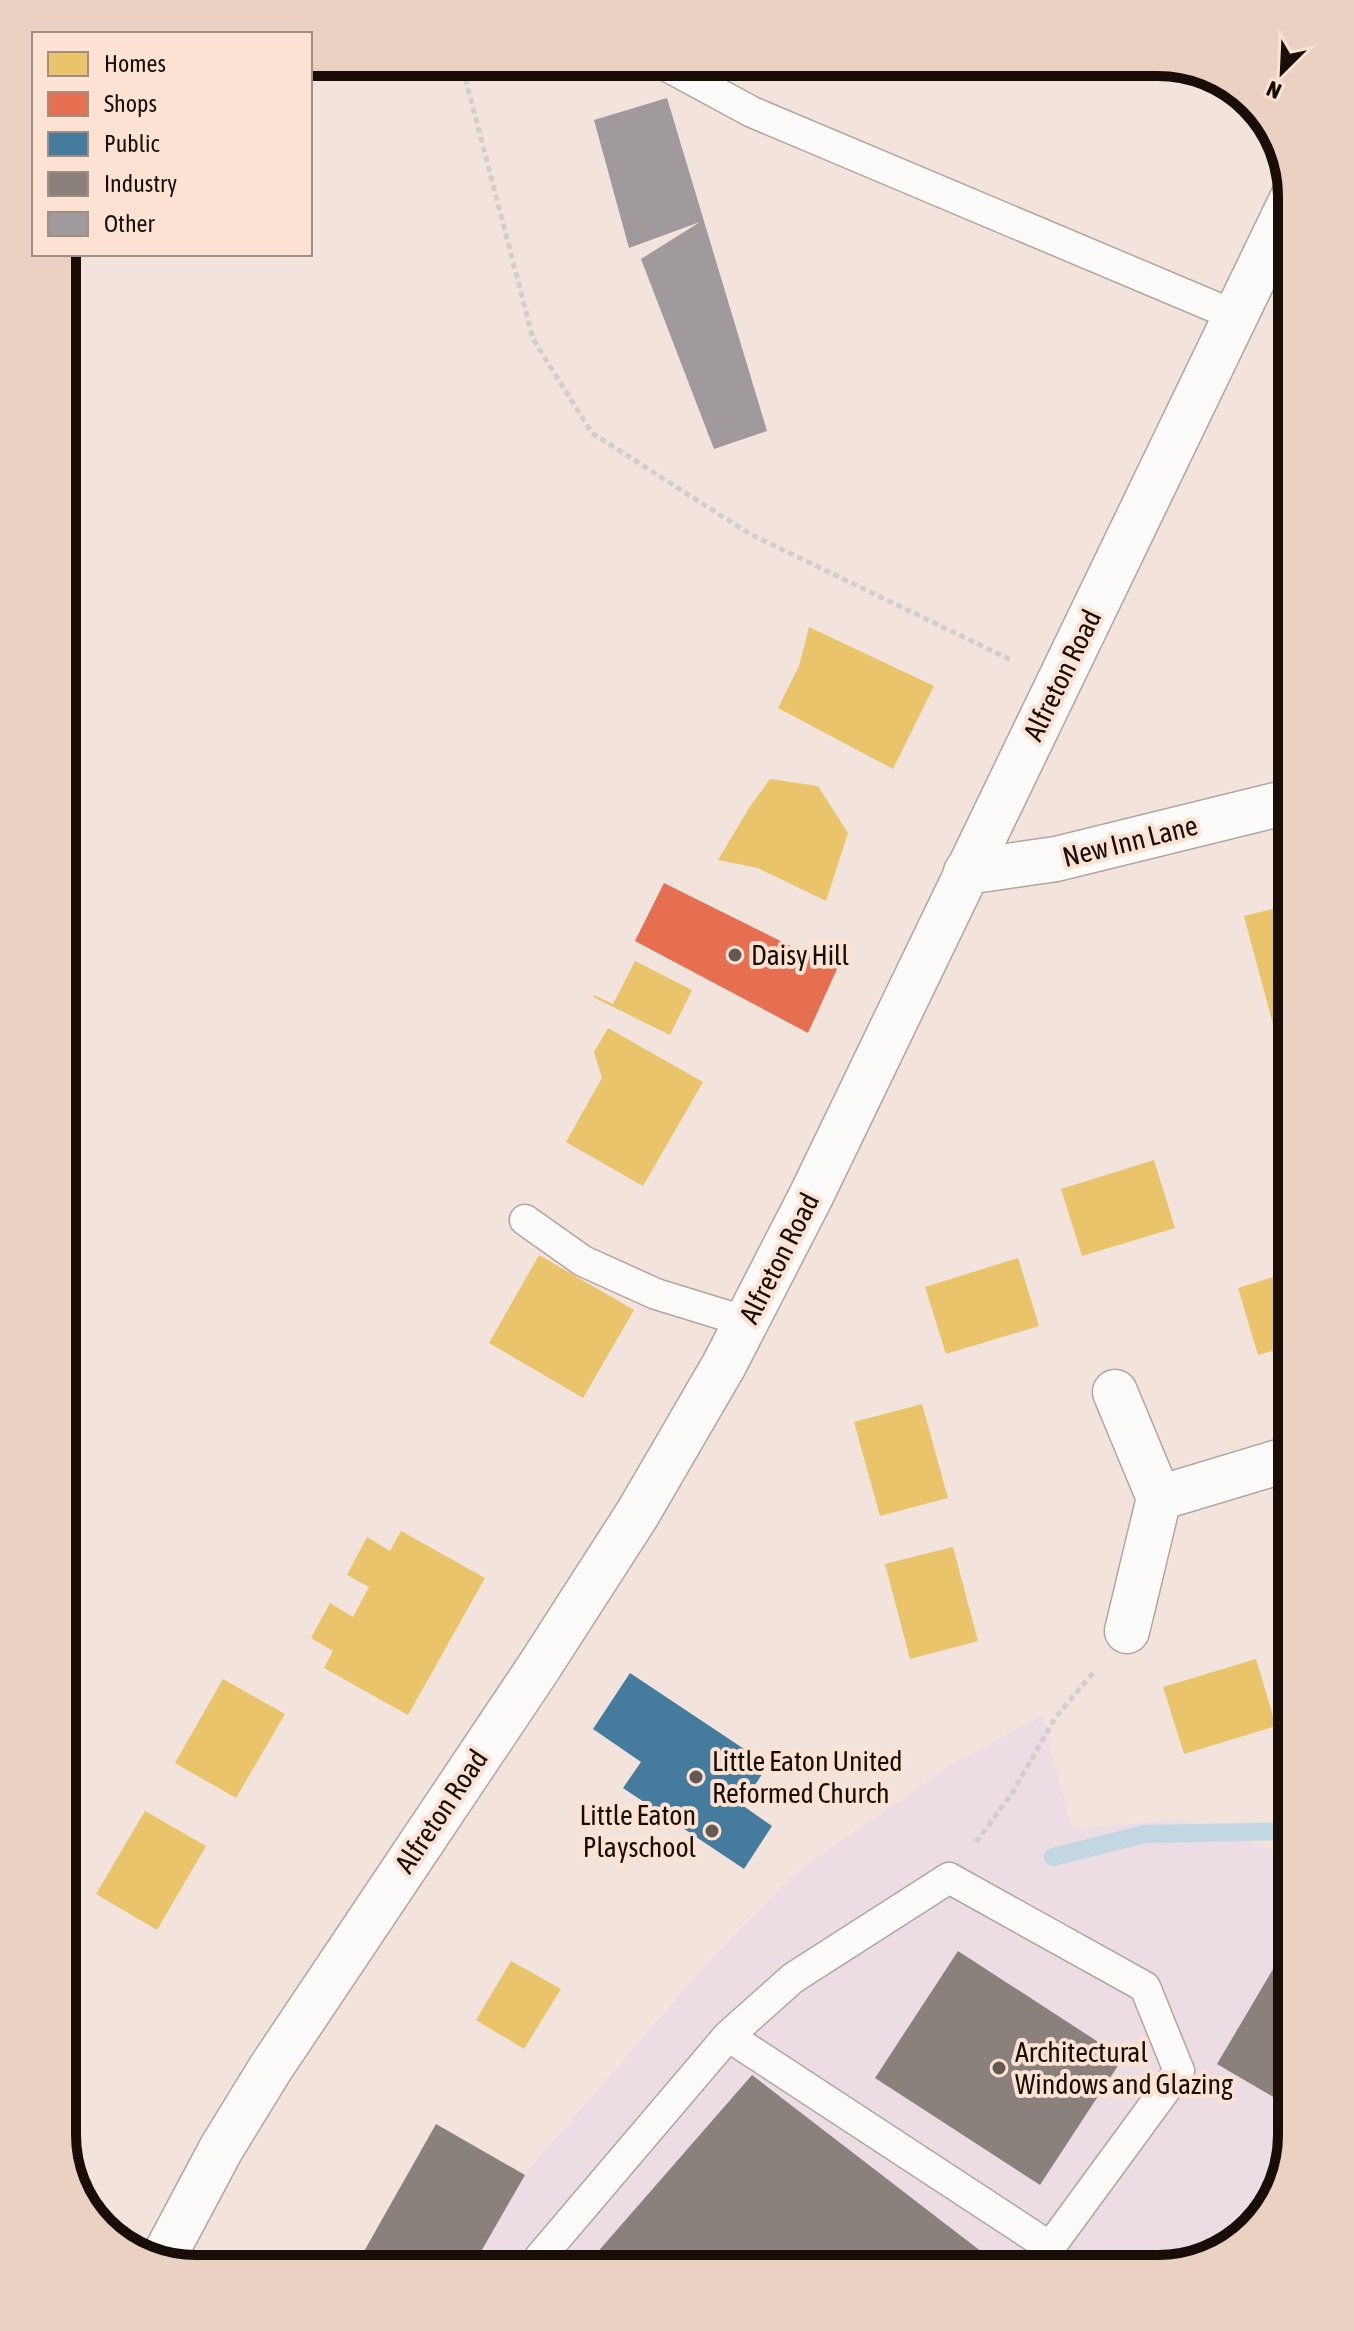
<svg xmlns="http://www.w3.org/2000/svg" width="1354" height="2331" font-family="'Asap Condensed',sans-serif">
<style>
.industrial{fill:#ecdde4}
.homes{fill:#e9c46a}
.shops{fill:#e76f51}
.public{fill:#457b9d}
.industry{fill:#8a817c}
.lines{fill:none;stroke-linecap:round;stroke-linejoin:round}
.stream{stroke:#c2d7e2;stroke-width:18}
.building{fill:#a09a9c}
.service-casing{stroke:#b1a59e;stroke-width:33}
.minor-casing{stroke:#b1a59e;stroke-width:47}
.secondary-casing{stroke:#b1a59e;stroke-width:47}
.path{stroke:#d3cecc;stroke-width:5;stroke-dasharray:6 4;stroke-linecap:butt}
.service{stroke:#fdfbfa;stroke-width:30}
.minor{stroke:#fdfbfa;stroke-width:44}
.secondary{stroke:#fdfbfa;stroke-width:44}
.poi-dot{fill:#645952;stroke:#fce2d2;stroke-width:3}
.labels{text-anchor:middle;stroke-width:8;stroke-linejoin:round;paint-order:stroke}
.street-label{font-size:28px;fill:#180e07;stroke:#fce2d2}
.poi-label{font-size:28px;fill:#180e07;stroke:#fce2d2;text-anchor:start}
.rim{fill:none;stroke:#180e07;stroke-width:10}
</style>
<rect width="100%" height="100%" fill="#f2e4dc"/>
<path class="industrial" d="M 1043,1715 L 1072,1829 L 1182,1819 L 1292,1856 L 1292,2135 L 1270,2209 L 1217,2255 L 1158,2269 L 354,2269 L 436,2124 L 525,2174 L 708,1962 L 795,1873 L 954,1763 Z"/>
<path class="homes" d="M 809,627 L 934,686 L 893,769 L 778,708 L 799,666 Z
M 770,779 L 818,786 L 848,833 L 826,901 L 758,868 L 718,860 L 749,808 Z
M 674,898 L 753,938 L 730,983 L 652,942 Z
M 1292,904 L 1292,1027 L 1275,1032 L 1244,916 Z
M 635,961 L 692,990 L 670,1035 L 593,997 L 594,995 L 613,1004 Z
M 608,1028 L 703,1082 L 643,1186 L 566,1142 L 602,1078 L 594,1052 Z
M 1154,1160 L 1175,1228 L 1082,1256 L 1061,1189 Z
M 539,1255 L 634,1310 L 583,1398 L 489,1343 Z
M 1018,1258 L 1039,1326 L 946,1354 L 925,1287 Z
M 1292,1271 L 1292,1345 L 1258,1355 L 1238,1288 Z
M 922,1404 L 948,1498 L 880,1516 L 854,1422 Z
M 401,1531 L 485,1578 L 408,1715 L 324,1668 L 333,1651 L 311,1638 L 330,1603 L 353,1617 L 369,1587 L 347,1575 L 367,1537 L 390,1551 Z
M 953,1547 L 978,1641 L 910,1659 L 885,1564 Z
M 1292,1589 L 1292,1637 L 1291,1637 L 1279,1592 Z
M 1256,1659 L 1276,1726 L 1184,1754 L 1163,1687 Z
M 223,1679 L 285,1714 L 236,1798 L 175,1763 Z
M 145,1811 L 206,1846 L 157,1930 L 96,1894 Z
M 511,1961 L 561,1989 L 524,2049 L 476,2020 Z"/>
<path class="shops" d="M 664,883 L 837,969 L 808,1033 L 635,941 Z"/>
<path class="public" d="M 630,1673 L 768,1765 L 742,1805 L 772,1826 L 744,1869 L 623,1788 L 641,1762 L 593,1729 Z"/>
<path class="industry" d="M 1292,1937 L 1292,2108 L 1217,2064 Z
M 958,1951 L 1123,2058 L 1040,2185 L 875,2078 Z
M 752,2075 L 1004,2269 L 595,2269 L 588,2263 Z
M 436,2124 L 525,2175 L 471,2269 L 354,2269 Z"/>
<g class="lines">
<path class="stream" d="M 1053,1857 L 1145,1834 L 1292,1831"/>
</g>
<path class="building" d="M 667,98 L 767,431 L 714,449 L 641,259 L 700,222 L 629,248 L 594,120 Z"/>
<g class="lines">
<defs>
<path id="service" d="M 669,67 L 752,112 L 1236,316
M 525,1220 L 583,1261 L 656,1294 L 747,1322
M 530,2269 L 728,2036 L 793,1978 L 949,1878 L 1145,1987 L 1179,2071 L 1050,2247 L 728,2036"/>
<path id="minor" d="M 966,872 L 1056,859 L 1292,801
M 1115,1392 L 1159,1498 L 1127,1631
M 1159,1498 L 1292,1458"/>
<path id="secondary" d="M 162,2260 L 221,2149 L 270,2069 L 539,1667 L 638,1513 L 724,1365 L 811,1196 L 1292,199"/>
</defs>
<use href="#service" class="service-casing"/>
<use href="#minor" class="minor-casing"/>
<use href="#secondary" class="secondary-casing"/>
<path class="path" d="M 463,69 L 533,339 L 592,433 L 750,534 L 1011,660
M 976,1842 L 1013,1792 L 1055,1718 L 1093,1673"/>
<use href="#service" class="service"/>
<use href="#minor" class="minor"/>
<use href="#secondary" class="secondary"/>
</g>
<g class="poi-dot">
<circle cx="735" cy="955" r="8"/>
<circle cx="696" cy="1777" r="8"/>
<circle cx="712" cy="1831" r="8"/>
<circle cx="999" cy="2068" r="8"/>
</g>
<g class="labels">
<g class="street-label">
<text transform="translate(1062 675) rotate(-64)" y="10">Alfreton Road</text>
<text transform="translate(1130 841) rotate(-14)" y="10">New Inn Lane</text>
<text transform="translate(779 1258) rotate(-63)" y="10">Alfreton Road</text>
<text transform="translate(441 1811) rotate(-56)" y="10">Alfreton Road</text>
</g>
<g class="poi-label">
<text x="751" y="965">Daisy Hill</text>
<text x="712" y="1771">Little Eaton United<tspan x="712" dy="32">Reformed Church</tspan></text>
<text x="696" y="1825" text-anchor="end">Little Eaton<tspan x="696" dy="32">Playschool</tspan></text>
<text x="1015" y="2062">Architectural<tspan x="1015" dy="32">Windows and Glazing</tspan></text>
</g>
</g>
<path d="M0 0H1354V2331H0ZM196 76H1158A120 120 0 0 1 1278 196V2135A120 120 0 0 1 1158 2255H196A120 120 0 0 1 76 2135V196A120 120 0 0 1 196 76Z" fill="#ead1c2" fill-rule="evenodd"/>
<path class="rim" d="M196 76H1158A120 120 0 0 1 1278 196V2135A120 120 0 0 1 1158 2255H196A120 120 0 0 1 76 2135V196A120 120 0 0 1 196 76Z"/>
<rect x="32" y="32" width="280" height="224" fill="#fce2d2" stroke="#a18d81" stroke-width="2"/>
<rect x="48" y="52" width="40" height="24" fill="#e9c46a" stroke="#a18d81" stroke-width="2"/>
<text x="104" y="72" font-size="24" fill="#180e07">Homes</text>
<rect x="48" y="92" width="40" height="24" fill="#e76f51" stroke="#a18d81" stroke-width="2"/>
<text x="104" y="112" font-size="24" fill="#180e07">Shops</text>
<rect x="48" y="132" width="40" height="24" fill="#457b9d" stroke="#a18d81" stroke-width="2"/>
<text x="104" y="152" font-size="24" fill="#180e07">Public</text>
<rect x="48" y="172" width="40" height="24" fill="#8a817c" stroke="#a18d81" stroke-width="2"/>
<text x="104" y="192" font-size="24" fill="#180e07">Industry</text>
<rect x="48" y="212" width="40" height="24" fill="#a09a9c" stroke="#a18d81" stroke-width="2"/>
<text x="104" y="232" font-size="24" fill="#180e07">Other</text>
<g transform="translate(1282 72) rotate(204)" stroke="#fce2d2" stroke-width="6" paint-order="stroke">
<path d="M0-6L14 30L0 20L-14 30Z" fill="#180e07"/>
<text y="-12" font-size="22" font-weight="bold" text-anchor="middle" fill="#180e07">N</text>
</g>
</svg>
